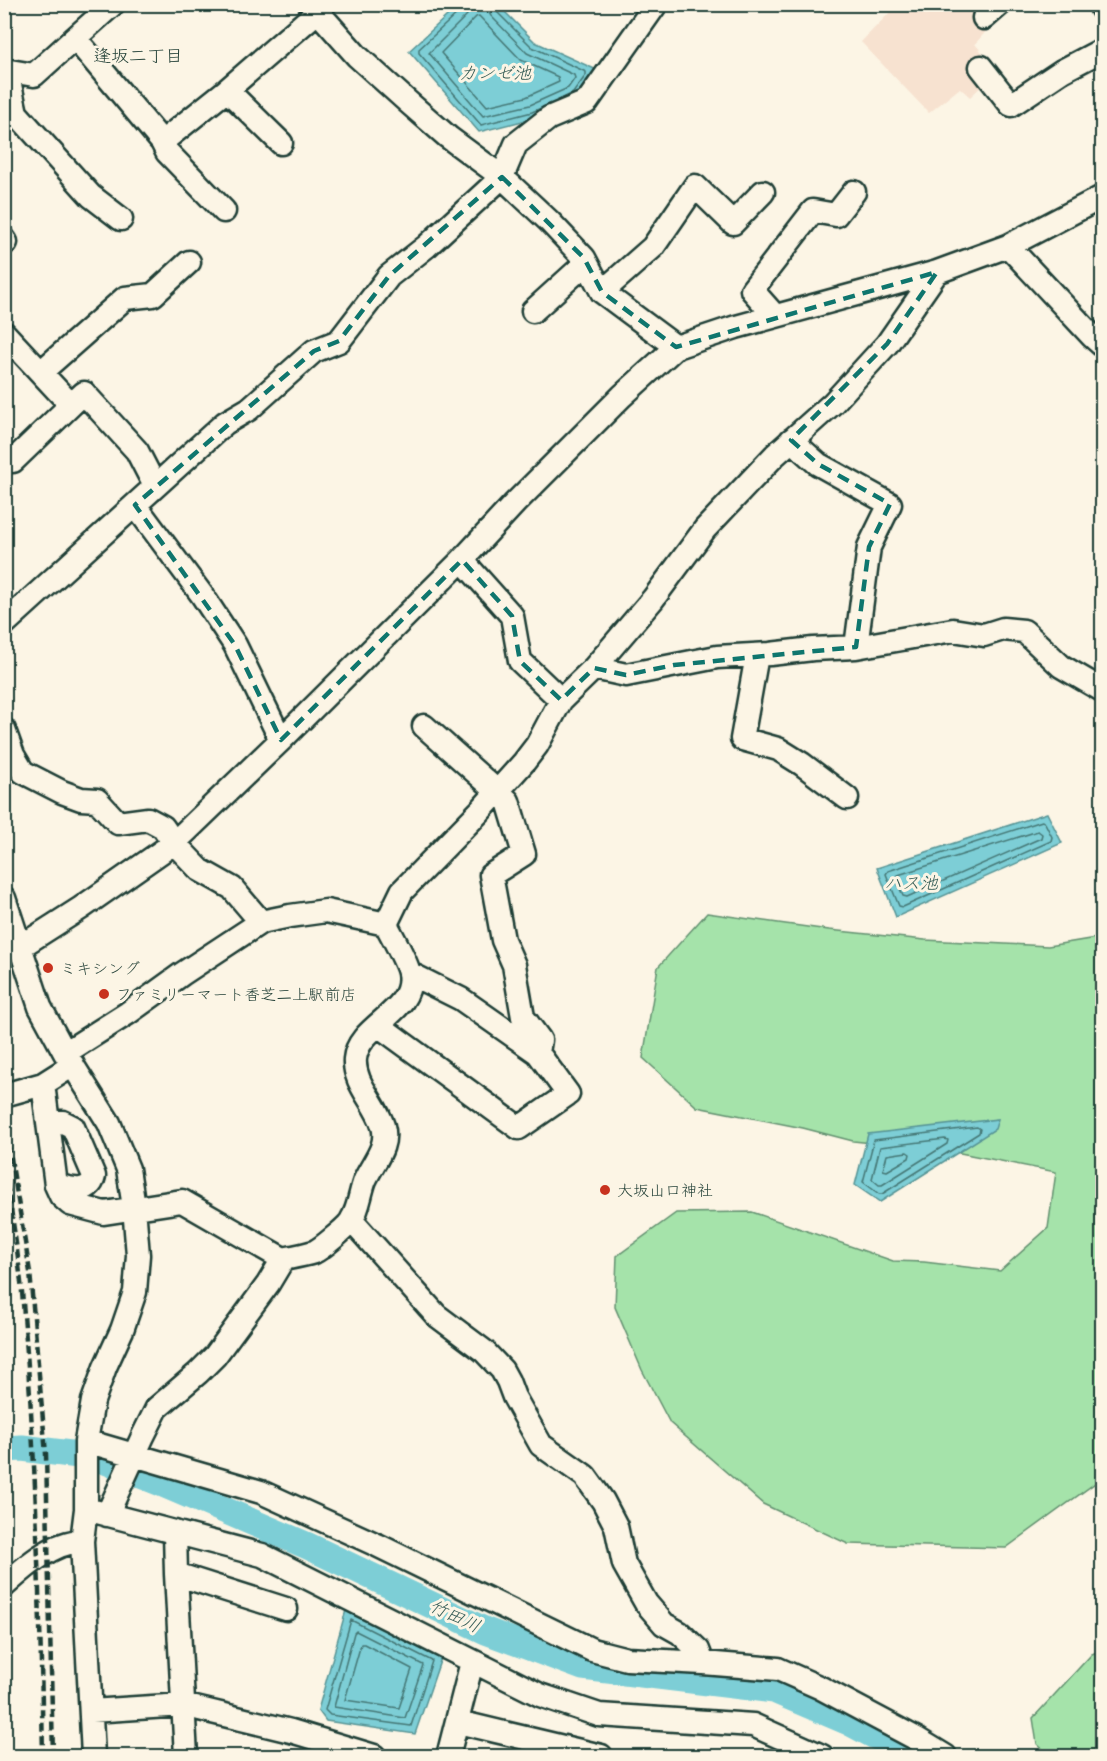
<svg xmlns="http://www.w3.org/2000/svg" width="1107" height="1761" font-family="Sriracha,'Klee One',sans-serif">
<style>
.built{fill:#f7e2d0}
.green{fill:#a5e3aa;stroke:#62906f;stroke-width:1.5}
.water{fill:#7dced6;stroke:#579495;stroke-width:1.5}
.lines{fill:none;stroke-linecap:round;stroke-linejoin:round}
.shore{stroke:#457775;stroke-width:1.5}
.river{stroke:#7dced6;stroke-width:27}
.minor-casing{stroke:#1f3d34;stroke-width:27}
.minor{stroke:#fcf5e5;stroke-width:22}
.rail{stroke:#1f3d34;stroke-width:4.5;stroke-dasharray:9 4.5;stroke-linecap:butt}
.marked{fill:none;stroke:#0f766e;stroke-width:4.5;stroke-dasharray:12 8;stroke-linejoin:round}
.poi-dot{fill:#c8321e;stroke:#fcf5e5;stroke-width:2}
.labels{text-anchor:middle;stroke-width:6;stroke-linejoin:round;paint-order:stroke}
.poi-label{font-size:16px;fill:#1f3d34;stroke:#fcf5e5;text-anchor:start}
.neighbourhood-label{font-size:18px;fill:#1f3d34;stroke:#fcf5e5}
.water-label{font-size:18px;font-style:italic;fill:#325a54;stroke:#fcf5e5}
</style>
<rect width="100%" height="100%" fill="#fcf5e5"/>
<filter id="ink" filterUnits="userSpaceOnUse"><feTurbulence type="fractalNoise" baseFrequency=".0167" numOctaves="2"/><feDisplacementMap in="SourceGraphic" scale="12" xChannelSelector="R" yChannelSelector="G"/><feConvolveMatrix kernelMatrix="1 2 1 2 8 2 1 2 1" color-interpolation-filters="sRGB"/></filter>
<g filter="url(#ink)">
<path class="built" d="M 897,5 L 916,5 L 926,15 L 939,5 L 966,5 L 988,29 L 975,44 L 998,71 L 970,97 L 960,88 L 929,113 L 861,42 Z"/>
<path class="green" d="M 707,913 L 829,930 L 925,940 L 1048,946 L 1102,937 L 1102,1478 L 1006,1548 L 848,1544 L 763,1504 L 670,1423 L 642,1370 L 615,1307 L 617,1256 L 676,1213 L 752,1212 L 893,1261 L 924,1262 L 1000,1271 L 1048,1228 L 1056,1172 L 950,1151 L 853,1141 L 803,1128 L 697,1107 L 643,1058 L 658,967 Z
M 1102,1650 L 1102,1756 L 1050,1756 L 1037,1744 L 1033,1718 L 1092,1654 Z"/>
<path class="water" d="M 459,5 L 498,5 L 535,42 L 597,70 L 577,98 L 534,118 L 479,132 L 409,51 Z
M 1047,813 L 1062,843 L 896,917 L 877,868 Z
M 998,1119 L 995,1129 L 880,1202 L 855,1185 L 868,1134 Z
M 346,1610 L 441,1658 L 415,1734 L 326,1721 L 318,1710 Z"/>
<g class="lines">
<path class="shore" d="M 462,4 L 460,11 L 419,49 L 419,53 L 481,125 L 532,112 L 541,108
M 470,4 L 467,15 L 429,53 L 483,116 L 530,105 L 568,88 L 575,78 L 574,75 L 527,53 L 491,16 L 488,11 L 487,4
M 495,4 L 496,11 L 532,47 L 586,72 L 586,75 L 573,93 L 559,100
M 479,16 L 521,60 L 558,77 L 559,82 L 526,97 L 487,106 L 441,53 L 476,17 Z
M 1042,821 L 1045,823 L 1052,837 L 1051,841 L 903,907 L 899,906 L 886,874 L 888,871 Z
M 1038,831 L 1042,834 L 1041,838 L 907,897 L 903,896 L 896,879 L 898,875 Z
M 977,1127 L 980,1129 L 979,1133 L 882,1194 L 879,1194 L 863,1182 L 874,1140 Z
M 945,1139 L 948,1140 L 947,1144 L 882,1185 L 879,1185 L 872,1179 L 880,1147 Z
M 907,1152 L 910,1154 L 909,1158 L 887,1171 L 883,1170 L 887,1155 Z
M 351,1620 L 432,1661 L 411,1726 L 330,1715 L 325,1710 Z
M 356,1631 L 423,1665 L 405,1718 L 334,1707 L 354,1633 Z
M 361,1644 L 364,1644 L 412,1669 L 399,1708 L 345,1700 Z"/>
<path class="river" d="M 4,1449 L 22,1448 L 95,1457 L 161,1483 L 308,1546 L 486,1631 L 583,1667 L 774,1690 L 849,1722 L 913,1756"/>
<defs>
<path id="minor" d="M 311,4 L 357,56 L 408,102 L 448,137 L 502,177 L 549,221 L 584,258 L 602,292 L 676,347
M 1100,4 L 1102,9
M 984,18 L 1000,4
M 75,38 L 113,4
M 981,67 L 1011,105 L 1062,71 L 1102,50
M 4,70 L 34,75 L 75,38 L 162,142 L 227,90 L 317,12
M 7,71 L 16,113 L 91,196 L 121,219
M 227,90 L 281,143
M 162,142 L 167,152 L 224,211
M 4,239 L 6,242 L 4,243
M 1008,246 L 1092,336 L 1102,345
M 602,292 L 653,247 L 695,186 L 733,223 L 763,192
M 533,311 L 586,263
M 775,316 L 752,290 L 813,211 L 836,215 L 854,192
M 4,333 L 71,405 L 84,393 L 137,451 L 155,486
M 41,372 L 125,298 L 153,295 L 189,262
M 13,461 L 71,405
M 135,505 L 202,595 L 235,645 L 281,740
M 4,624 L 225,423 L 249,409 L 314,351 L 339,341 L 389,276 L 427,246 L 502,177 L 516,144 L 549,118 L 587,102 L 656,4
M 856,647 L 953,630 L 984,635 L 1003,629 L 1024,631 L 1061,666 L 1102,690
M 757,655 L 742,739 L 778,749 L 802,764 L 847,798
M 594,668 L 626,675 L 717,657 L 770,654 L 813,649 L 856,647 L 869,547 L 890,504 L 818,464 L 791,440
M 561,700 L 594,668 L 653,599 L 705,529 L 775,455 L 833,403 L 887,344 L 937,272
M 424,726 L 508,801 L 524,854 L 491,875 L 503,940 L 514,965 L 523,1017 L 540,1040 L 538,1053
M 4,730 L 13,755 L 23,772 L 62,792 L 81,799 L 97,800 L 118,823 L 148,819 L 163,827 L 174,843 L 200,870 L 232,888 L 261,922
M 4,898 L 40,1007 L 65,1053 L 109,1123 L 128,1169 L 134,1207 L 138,1255 L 135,1292 L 122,1330 L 105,1367 L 93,1401 L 86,1441 L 86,1509 L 82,1541 L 93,1756
M 386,924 L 402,891 L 480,811 L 524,762 L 537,745 L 561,700 L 520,661 L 512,616 L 462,560
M 20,947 L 81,908 L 174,843 L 281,740 L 462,560 L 515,503 L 622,396 L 676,347 L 736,327 L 937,272 L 1008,246 L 1102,197
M 378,1025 L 519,1128 L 568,1094 L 538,1053 L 461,999 L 409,973
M 43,1084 L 56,1185 L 61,1196 L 70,1204 L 104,1213 L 182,1201 L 283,1259 C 293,1257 304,1255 314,1252 C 321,1249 349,1226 352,1219 C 359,1208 360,1193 365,1180 C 373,1162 389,1147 383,1126 C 376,1103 353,1083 355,1059 C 358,1024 416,1013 409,973 C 407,962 392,936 386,924 L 326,911 L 290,916 L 261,922 L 182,974 L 128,1013 L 65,1053
M 4,1095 L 43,1084 L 73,1065
M 49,1122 L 63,1122 L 73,1127 L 94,1176 C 90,1195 70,1189 56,1185
M 352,1221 L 436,1315 L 484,1351 L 502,1370 L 508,1381 L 514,1397 L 541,1445 L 585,1476 L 603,1501 L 616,1526 L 624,1564 L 646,1603 L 664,1624 L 680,1633 L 698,1650 L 703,1663
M 86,1441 L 261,1492 L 377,1545 L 592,1650 L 627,1659 L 703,1663 L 778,1669 L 821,1688 L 917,1739 L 945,1756
M 86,1509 L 262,1555 L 540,1695 L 599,1715 L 753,1725 L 822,1756
M 107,1515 L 143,1436 L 157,1408 L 198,1373 L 215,1356 L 268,1284 L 283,1259
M 175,1532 L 176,1574 L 186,1756
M 176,1574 L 286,1609
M 4,1586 C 25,1567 52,1542 82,1541
M 91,1711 L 183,1705 L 291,1731 L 374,1756
M 458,1722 L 601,1756
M 448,1756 L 472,1662"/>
</defs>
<use href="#minor" class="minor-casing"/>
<use href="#minor" class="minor"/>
<path class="rail" d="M 4,1117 L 30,1272 L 46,1454 L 53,1756
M 5,1170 C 11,1211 18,1251 22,1292 C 36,1446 40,1602 43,1756"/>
</g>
</g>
<path class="marked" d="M 502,177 L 584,258 L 602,292 L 676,347 L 937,272 L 887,344 L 791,440 L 818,464 L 890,504 L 869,547 L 856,647 L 674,665 L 626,675 L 594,668 L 561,700 L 520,661 L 512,616 L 462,560 L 281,740 L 235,645 L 135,505 L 314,351 L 339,341 L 389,276 Z"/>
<g class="poi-dot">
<circle cx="48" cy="968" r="6"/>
<circle cx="104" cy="994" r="6"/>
<circle cx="605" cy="1190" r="6"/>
</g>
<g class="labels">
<g class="poi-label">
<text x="60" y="974">ミキシング</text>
<text x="116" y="1000">ファミリーマート香芝二上駅前店</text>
<text x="617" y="1196">大坂山口神社</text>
</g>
<g class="neighbourhood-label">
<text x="138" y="62">逢坂二丁目</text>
</g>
<g class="water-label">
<text x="495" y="79">カンゼ池</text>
<text x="911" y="889">ハス池</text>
<text transform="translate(455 1616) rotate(25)" y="6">竹田川</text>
</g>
</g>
<rect width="1107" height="1761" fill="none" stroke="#fcf5e5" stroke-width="24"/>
<rect x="12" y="12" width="1083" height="1737" fill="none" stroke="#1f3d34" stroke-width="2" filter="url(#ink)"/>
</svg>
